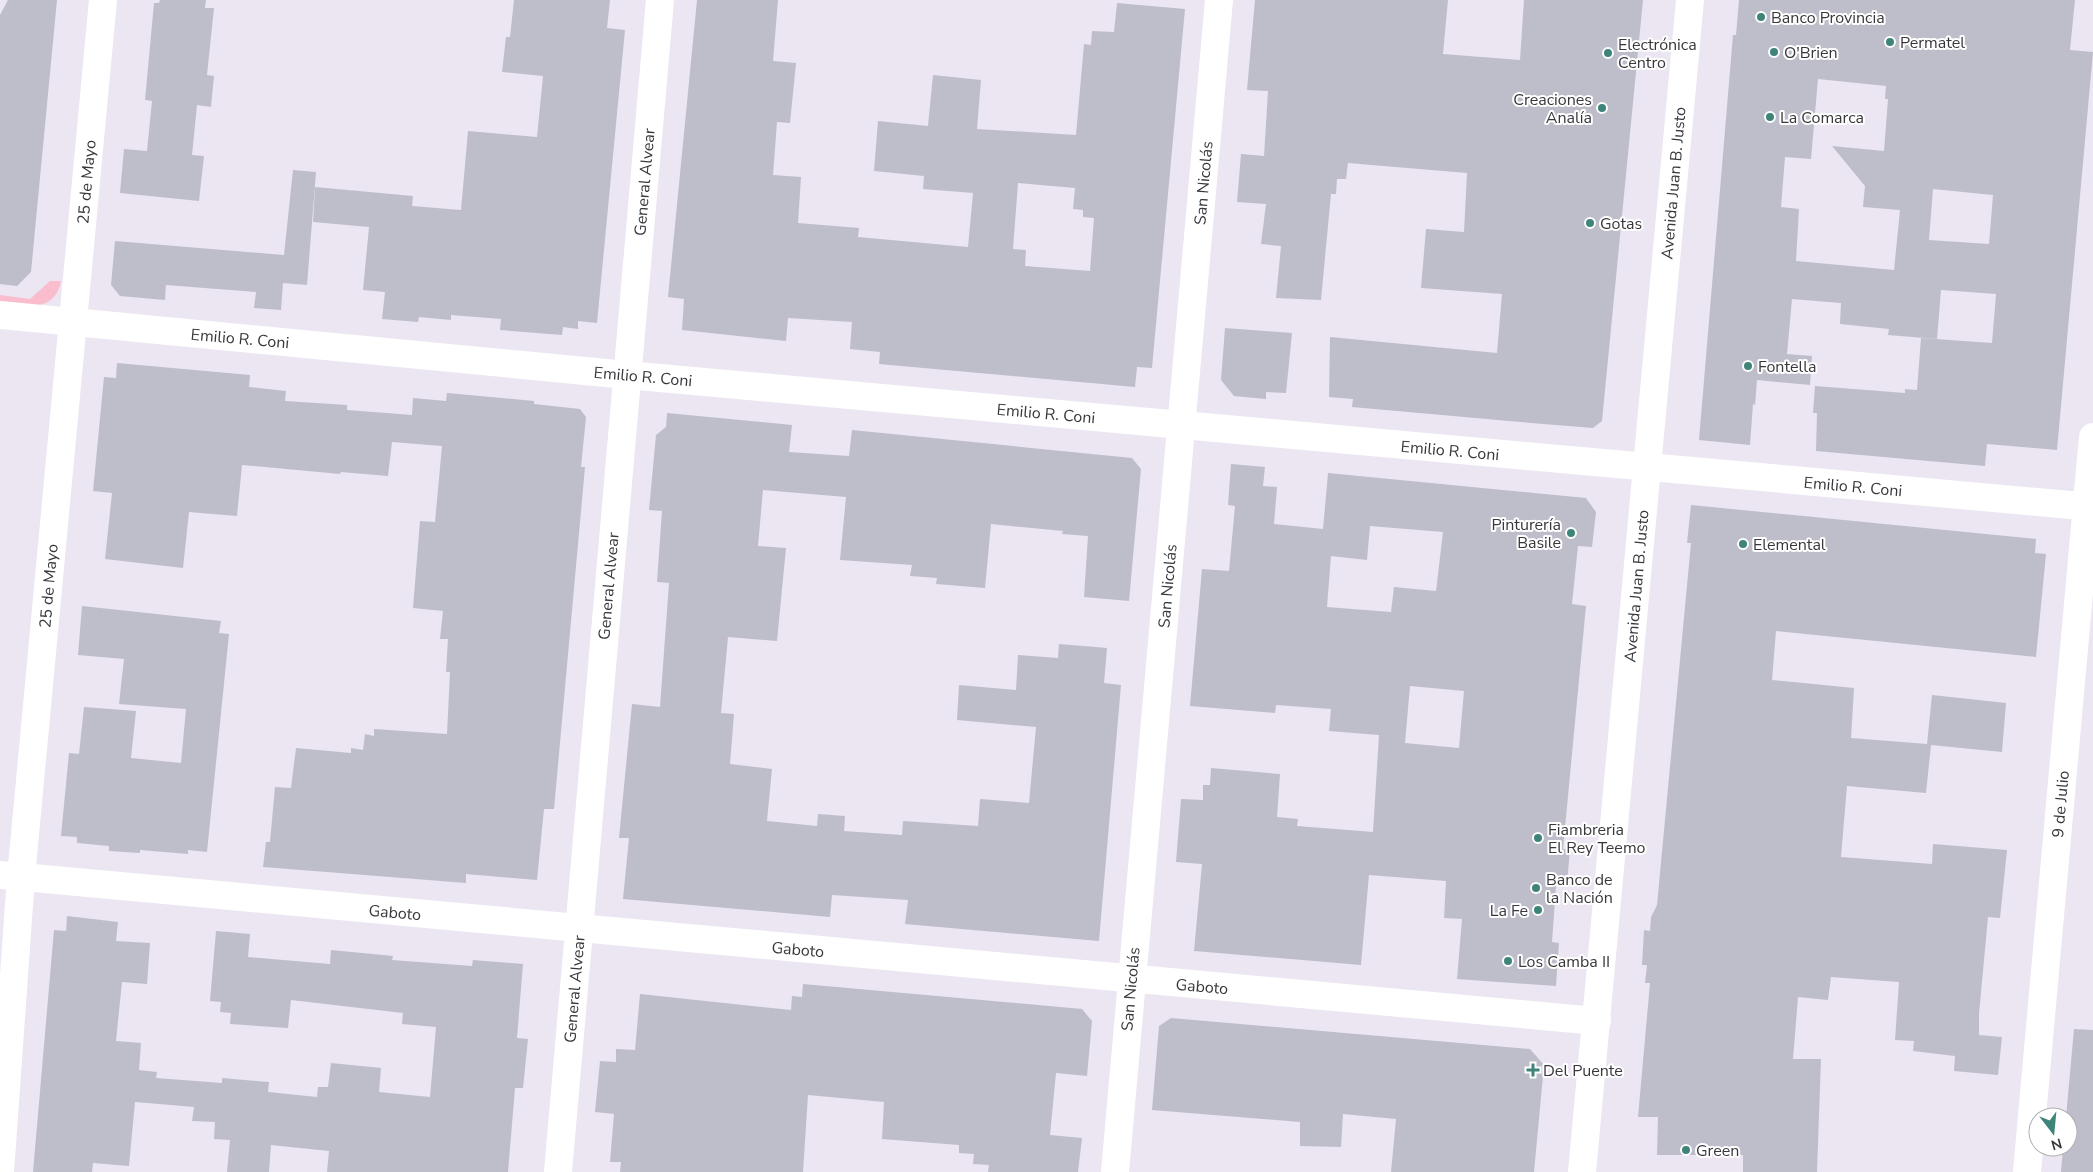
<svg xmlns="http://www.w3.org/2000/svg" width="2093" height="1172" font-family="'Nunito Sans',sans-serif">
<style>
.green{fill:#f9bdce}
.building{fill:#bebeca;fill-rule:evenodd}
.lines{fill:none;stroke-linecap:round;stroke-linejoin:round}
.street{stroke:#fff;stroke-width:28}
.secondary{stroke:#fff;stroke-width:28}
.poi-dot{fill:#3f8478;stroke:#fff;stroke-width:2}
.labels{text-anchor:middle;stroke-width:4;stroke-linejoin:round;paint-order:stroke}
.poi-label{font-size:16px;fill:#39373b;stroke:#fff;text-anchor:start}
.street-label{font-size:16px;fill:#39373b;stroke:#fff}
</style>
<rect width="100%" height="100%" fill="#ebe6f1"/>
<path class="green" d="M 50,281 L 61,281 C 55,313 25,306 0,305 L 0,295 L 30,299 Z"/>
<path class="building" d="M 8,0 L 57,0 L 31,272 L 17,286 L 0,284 L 0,15 Z
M 160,0 L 206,0 L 205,8 L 214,8 L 207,75 L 214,76 L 211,107 L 197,105 L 192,155 L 204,156 L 199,201 L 120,193 L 124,149 L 147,151 L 152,101 L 145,100 L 154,3 L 159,3 Z
M 514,0 L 610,0 L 607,28 L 625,30 L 597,323 L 578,321 L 578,329 L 563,327 L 562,335 L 500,330 L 501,319 L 451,315 L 451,320 L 419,317 L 418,322 L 382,319 L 385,292 L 363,290 L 369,227 L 313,222 L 315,187 L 413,196 L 412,206 L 461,210 L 468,131 L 537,137 L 543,76 L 502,72 L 506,37 L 510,37 Z
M 697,0 L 778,0 L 773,61 L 796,63 L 790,123 L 777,122 L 773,175 L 801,177 L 798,223 L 859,228 L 858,237 L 968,247 L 973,193 L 923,189 L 924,176 L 874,171 L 878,121 L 928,126 L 933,75 L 981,80 L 977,129 L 1076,135 L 1084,44 L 1091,45 L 1092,31 L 1114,32 L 1117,3 L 1185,9 L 1152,368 L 1137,367 L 1135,387 L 879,364 L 880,352 L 850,349 L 852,322 L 788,318 L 786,341 L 682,330 L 684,299 L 668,297 ZM 1018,183 L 1075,188 L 1073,209 L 1083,210 L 1083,217 L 1094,218 L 1090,271 L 1025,266 L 1026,250 L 1013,249 Z
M 1255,0 L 1448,0 L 1443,54 L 1520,60 L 1524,0 L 1643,0 L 1602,421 L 1593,428 L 1531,423 L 1352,407 L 1353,399 L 1329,397 L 1330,337 L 1497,353 L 1502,294 L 1421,288 L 1426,229 L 1464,232 L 1467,173 L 1348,163 L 1346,179 L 1337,179 L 1336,194 L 1331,194 L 1321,300 L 1276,298 L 1281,246 L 1261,244 L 1266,204 L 1237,202 L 1241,154 L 1264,156 L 1268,91 L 1247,90 Z
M 1739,0 L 2075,0 L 2070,50 L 2093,52 L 2057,450 L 1987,444 L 1985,466 L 1816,451 L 1817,413 L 1813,413 L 1815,386 L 1905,393 L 1905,389 L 1917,390 L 1921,338 L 1992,343 L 1996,294 L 1941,290 L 1937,339 L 1888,335 L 1889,329 L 1840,324 L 1841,303 L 1792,299 L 1787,354 L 1812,356 L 1810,385 L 1757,380 L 1755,405 L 1753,404 L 1750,445 L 1699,440 L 1733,35 L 1736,35 ZM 1818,79 L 1886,86 L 1885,99 L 1888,99 L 1884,151 L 1832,146 L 1865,186 L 1863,207 L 1900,210 L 1894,270 L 1796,261 L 1799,209 L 1781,207 L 1785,157 L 1811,159 ZM 1933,189 L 1993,195 L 1989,244 L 1929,240 Z
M 293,170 L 316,172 L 307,285 L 283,283 L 281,310 L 254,308 L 256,292 L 166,285 L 165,300 L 120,296 L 111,285 L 115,241 L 284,255 Z
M 1225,328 L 1292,333 L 1286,393 L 1266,392 L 1266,399 L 1234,396 L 1221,380 Z
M 117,363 L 250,375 L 249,387 L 286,391 L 285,401 L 347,405 L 347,410 L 412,415 L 413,398 L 446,401 L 447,393 L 534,401 L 534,404 L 580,409 L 586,417 L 581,467 L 585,467 L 554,809 L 544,809 L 537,880 L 466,874 L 466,883 L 263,867 L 266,842 L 270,842 L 275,787 L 291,788 L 296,748 L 351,753 L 351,748 L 363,750 L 365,734 L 374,736 L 374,729 L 447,734 L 450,672 L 446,672 L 448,639 L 440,639 L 443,611 L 413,608 L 420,521 L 435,522 L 442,446 L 392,442 L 388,476 L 341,472 L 340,474 L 242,465 L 237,516 L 189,512 L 183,568 L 105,559 L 112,493 L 93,491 L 104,377 L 116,378 Z
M 667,413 L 792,425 L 789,452 L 849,456 L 852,430 L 1132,458 L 1141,469 L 1129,601 L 1084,597 L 1088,536 L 1062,534 L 1063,531 L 991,524 L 985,588 L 936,584 L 937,578 L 910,576 L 912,565 L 840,560 L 846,497 L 763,490 L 758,546 L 786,548 L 777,641 L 728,637 L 721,713 L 734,714 L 730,764 L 772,769 L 767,821 L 817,826 L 818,814 L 845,816 L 844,831 L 902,835 L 903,821 L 978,826 L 980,799 L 1029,803 L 1036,727 L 957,720 L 959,685 L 1016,690 L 1018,655 L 1058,658 L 1059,644 L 1107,648 L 1104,683 L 1121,685 L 1099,941 L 905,924 L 908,900 L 832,895 L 830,917 L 623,899 L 629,838 L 619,838 L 632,704 L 660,707 L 669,583 L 657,582 L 662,511 L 649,510 L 656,435 L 666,427 Z
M 1231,464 L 1265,467 L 1263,486 L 1277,487 L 1274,524 L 1323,529 L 1328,473 L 1586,498 L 1596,512 L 1592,547 L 1578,546 L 1572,604 L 1586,606 L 1563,849 L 1570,849 L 1567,884 L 1556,886 L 1552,942 L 1559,943 L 1556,986 L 1457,979 L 1462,919 L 1444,918 L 1446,881 L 1369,875 L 1361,965 L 1194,951 L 1202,864 L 1176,862 L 1181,799 L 1203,800 L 1203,785 L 1210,785 L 1211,768 L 1280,774 L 1277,817 L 1298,819 L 1297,826 L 1373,832 L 1379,735 L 1329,731 L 1331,709 L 1276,705 L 1275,713 L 1190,706 L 1202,569 L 1229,571 L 1235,506 L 1228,505 ZM 1370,526 L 1443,532 L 1436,591 L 1394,587 L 1391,612 L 1327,607 L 1331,556 L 1367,560 ZM 1410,686 L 1464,691 L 1459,748 L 1405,743 Z
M 1691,505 L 2036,539 L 2035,553 L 2046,554 L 2036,657 L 1776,631 L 1772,680 L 1854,688 L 1851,738 L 1927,744 L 1932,695 L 2006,703 L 2002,752 L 1931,745 L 1926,793 L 1847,786 L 1841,857 L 1932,864 L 1933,844 L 2007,850 L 2000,918 L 1988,917 L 1979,1014 L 1979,1035 L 2002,1037 L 1998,1075 L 1954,1071 L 1955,1056 L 1913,1051 L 1914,1041 L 1895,1040 L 1899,982 L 1831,977 L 1828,1000 L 1798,997 L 1793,1059 L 1821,1059 L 1817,1172 L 1743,1172 L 1743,1155 L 1657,1155 L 1658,1117 L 1638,1117 L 1650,983 L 1645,983 L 1647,965 L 1642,965 L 1644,930 L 1650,931 L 1651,917 L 1657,905 L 1691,543 L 1687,543 Z
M 82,606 L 221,621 L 219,633 L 229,634 L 207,852 L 188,850 L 188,854 L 140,850 L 140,853 L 109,851 L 109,846 L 77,843 L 77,837 L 61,836 L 69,753 L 79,754 L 84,707 L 136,711 L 131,758 L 181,763 L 186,709 L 119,704 L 124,659 L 78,655 Z
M 67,916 L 118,922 L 116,941 L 150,943 L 147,984 L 122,982 L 116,1041 L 141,1043 L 139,1070 L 157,1072 L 156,1078 L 222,1083 L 222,1078 L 269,1082 L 268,1092 L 317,1097 L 318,1087 L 328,1087 L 331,1063 L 381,1068 L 379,1092 L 430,1097 L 436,1027 L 402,1024 L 403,1013 L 291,1000 L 288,1028 L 230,1024 L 231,1013 L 220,1012 L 221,1002 L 210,1001 L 216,931 L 250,934 L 248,957 L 330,964 L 331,950 L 393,956 L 392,960 L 472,966 L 473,960 L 523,964 L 517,1038 L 528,1039 L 523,1088 L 515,1088 L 508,1172 L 327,1172 L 329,1151 L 271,1145 L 269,1172 L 227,1172 L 230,1140 L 214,1139 L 215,1122 L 192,1121 L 194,1107 L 135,1102 L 129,1166 L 93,1163 L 92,1172 L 33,1172 L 54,930 L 66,931 Z
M 803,984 L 1082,1009 L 1092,1021 L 1087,1076 L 1056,1073 L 1050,1135 L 1082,1138 L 1078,1172 L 988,1172 L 989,1165 L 973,1164 L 974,1154 L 959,1153 L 959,1145 L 882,1139 L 884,1102 L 808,1095 L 803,1172 L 620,1172 L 621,1162 L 610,1162 L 614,1114 L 595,1112 L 600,1061 L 616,1062 L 616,1049 L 635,1050 L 640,994 L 791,1010 L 792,996 L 802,997 Z
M 1171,1018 L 1530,1049 L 1544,1065 L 1534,1172 L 1391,1172 L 1396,1119 L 1343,1114 L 1341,1147 L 1300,1146 L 1300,1122 L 1152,1110 L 1159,1026 Z
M 2074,1029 L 2093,1030 L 2093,1172 L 2061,1172 L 2063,1147 L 2068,1147 L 2068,1117 L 2066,1117 Z"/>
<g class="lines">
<path class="street" d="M 0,315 L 627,375 L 2093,507
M 0,875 L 1597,1021
M 0,1172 L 21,877 L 103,0
M 558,1172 L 660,0
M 1115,1172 L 1219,0
M 2027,1172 L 2093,437"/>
<path class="secondary" d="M 1582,1172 L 1690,0"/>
</g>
<g class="poi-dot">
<circle cx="1761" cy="17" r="5"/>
<circle cx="1890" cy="42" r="5"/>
<circle cx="1774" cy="52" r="5"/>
<circle cx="1608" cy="53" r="5"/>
<circle cx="1602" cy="108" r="5"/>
<circle cx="1770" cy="117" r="5"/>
<circle cx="1590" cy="223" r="5"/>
<circle cx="1748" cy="366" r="5"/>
<circle cx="1571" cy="533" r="5"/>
<circle cx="1743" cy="544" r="5"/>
<circle cx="1538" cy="838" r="5"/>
<circle cx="1536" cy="888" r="5"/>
<circle cx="1538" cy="910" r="5"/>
<circle cx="1508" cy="961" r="5"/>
<path d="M1530.5 1062.5h5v5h5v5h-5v5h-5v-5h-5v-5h5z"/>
<circle cx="1686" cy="1150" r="5"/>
</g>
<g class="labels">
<g class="poi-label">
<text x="1771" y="23">Banco Provincia</text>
<text x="1900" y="48">Permatel</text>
<text x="1618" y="50">Electrónica<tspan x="1618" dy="18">Centro</tspan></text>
<text x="1784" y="58">O'Brien</text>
<text x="1592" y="105" text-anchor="end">Creaciones<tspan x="1592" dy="18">Analía</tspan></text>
<text x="1780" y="123">La Comarca</text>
<text x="1600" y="229">Gotas</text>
<text x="1758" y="372">Fontella</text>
<text x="1561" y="530" text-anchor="end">Pinturería<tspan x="1561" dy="18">Basile</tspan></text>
<text x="1753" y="550">Elemental</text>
<text x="1548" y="835">Fiambreria<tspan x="1548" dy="18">El Rey Teemo</tspan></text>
<text x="1546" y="885">Banco de<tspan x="1546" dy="18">la Nación</tspan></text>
<text x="1528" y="916" text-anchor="end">La Fe</text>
<text x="1518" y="967">Los Camba II</text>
<text x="1543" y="1076">Del Puente</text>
<text x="1696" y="1156">Green</text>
</g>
<g class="street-label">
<text transform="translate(86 182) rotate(-85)" y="6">25 de Mayo</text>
<text transform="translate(644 182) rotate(-85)" y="6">General Alvear</text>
<text transform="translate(1203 183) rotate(-85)" y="6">San Nicolás</text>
<text transform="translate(1673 183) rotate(-85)" y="6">Avenida Juan B. Justo</text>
<text transform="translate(240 338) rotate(5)" y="6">Emilio R. Coni</text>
<text transform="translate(643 376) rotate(5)" y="6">Emilio R. Coni</text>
<text transform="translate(1046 413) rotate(5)" y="6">Emilio R. Coni</text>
<text transform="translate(1450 450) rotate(5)" y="6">Emilio R. Coni</text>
<text transform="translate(1853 486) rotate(5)" y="6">Emilio R. Coni</text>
<text transform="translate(48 586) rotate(-85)" y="6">25 de Mayo</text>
<text transform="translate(608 586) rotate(-85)" y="6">General Alvear</text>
<text transform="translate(1167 586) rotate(-85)" y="6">San Nicolás</text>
<text transform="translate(1636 586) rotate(-85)" y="6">Avenida Juan B. Justo</text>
<text transform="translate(2060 804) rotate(-85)" y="6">9 de Julio</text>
<text transform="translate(395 912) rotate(5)" y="6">Gaboto</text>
<text transform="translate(798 949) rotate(5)" y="6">Gaboto</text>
<text transform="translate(1202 986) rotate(5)" y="6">Gaboto</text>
<text transform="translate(574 989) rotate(-85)" y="6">General Alvear</text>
<text transform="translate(1130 989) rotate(-85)" y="6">San Nicolás</text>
</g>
</g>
<g transform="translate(2053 1132) rotate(164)"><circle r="24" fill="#ffffff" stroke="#b0afb1"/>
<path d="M0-4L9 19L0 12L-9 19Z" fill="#3f8478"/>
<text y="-8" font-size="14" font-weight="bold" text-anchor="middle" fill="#39373b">N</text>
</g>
</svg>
